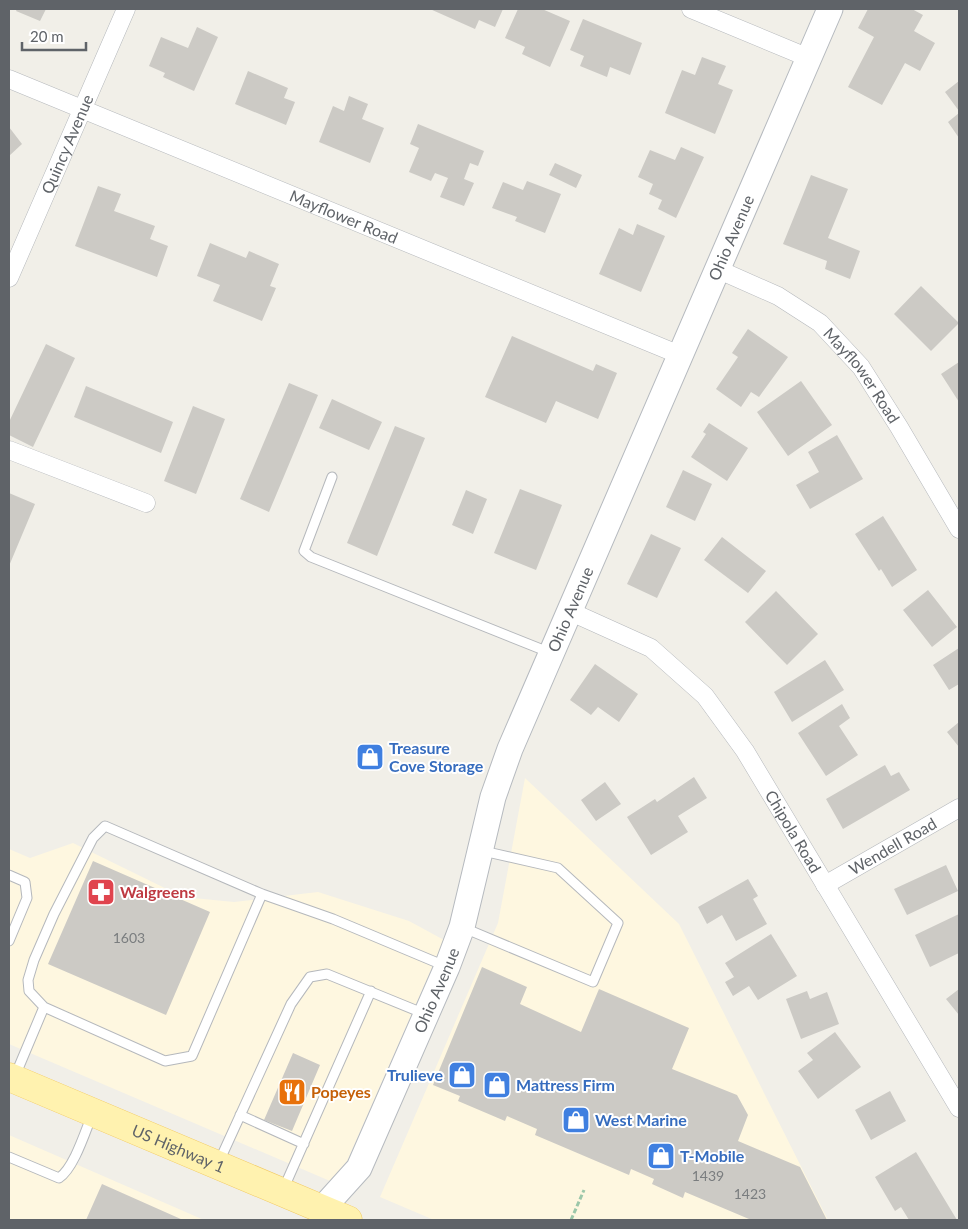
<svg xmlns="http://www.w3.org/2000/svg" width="968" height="1229" font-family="Lato,sans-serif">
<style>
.commercial{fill:#fef7e0}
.building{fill:#cccac5}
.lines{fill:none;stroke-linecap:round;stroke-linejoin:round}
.lane-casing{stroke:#b5b8bc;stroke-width:11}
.street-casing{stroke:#b5b8bc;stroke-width:19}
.secondary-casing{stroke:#b6babf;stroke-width:27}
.primary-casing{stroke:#f2c960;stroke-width:29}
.path{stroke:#9cc7a9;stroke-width:3;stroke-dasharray:5 2.5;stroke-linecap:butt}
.lane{stroke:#fff;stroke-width:9}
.street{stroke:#fff;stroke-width:18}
.secondary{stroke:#fff;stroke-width:25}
.primary{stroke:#fff2af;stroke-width:28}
.labels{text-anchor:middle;stroke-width:4;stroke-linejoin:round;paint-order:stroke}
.number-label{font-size:14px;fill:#7a7d7f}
.street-label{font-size:16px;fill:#5f6368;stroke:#fff}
.shop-label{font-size:16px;font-weight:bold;fill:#366cbe;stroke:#fff;text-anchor:start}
.health-label{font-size:16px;font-weight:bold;fill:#be3a42;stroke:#fff;text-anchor:start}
.food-label{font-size:16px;font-weight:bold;fill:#c56008;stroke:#fff;text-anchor:start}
</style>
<rect width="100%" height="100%" fill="#f1efe8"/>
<path class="commercial" d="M 525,778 L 679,924 L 828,1220 L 434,1220 L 380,1197 L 498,923 Z
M 73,843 L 183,897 L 234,902 L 318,892 L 409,921 L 444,940 L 347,1161 L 330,1181 L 9,1044 L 9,849 L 30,858 Z
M 9,1135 L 204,1220 L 9,1220 Z"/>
<path class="building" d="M 17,9 L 46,9 L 40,21 L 16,11 Z
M 430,9 L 503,9 L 495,27 L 479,20 L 475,29 Z
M 518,9 L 542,9 L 570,21 L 550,67 L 522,54 L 525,47 L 505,38 Z
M 868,9 L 912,9 L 923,15 L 914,31 L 935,43 L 920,71 L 905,63 L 882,105 L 848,87 L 874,37 L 858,28 Z
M 583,19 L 642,43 L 630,75 L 610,67 L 607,77 L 580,66 L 584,56 L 570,50 Z
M 197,27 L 218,37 L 194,91 L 163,77 L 165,73 L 149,66 L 161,37 L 188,48 Z
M 702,57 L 726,66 L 718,84 L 733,90 L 715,134 L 665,113 L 682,70 L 695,75 Z
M 248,71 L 288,88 L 284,98 L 295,102 L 286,125 L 235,104 Z
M 959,81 L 959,111 L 945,92 Z
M 349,96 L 368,104 L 362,119 L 384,128 L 370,163 L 319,142 L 333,106 L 344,111 Z
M 959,113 L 959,138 L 948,122 Z
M 418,124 L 484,151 L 478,166 L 470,163 L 464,179 L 474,183 L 464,206 L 440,197 L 448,178 L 435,173 L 431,181 L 409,172 L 419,148 L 410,144 Z
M 9,127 L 22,144 L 9,156 Z
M 681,147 L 704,157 L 676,218 L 658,209 L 662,200 L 649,194 L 653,184 L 638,177 L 650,150 L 675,160 Z
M 555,163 L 582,175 L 576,188 L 549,175 Z
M 811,175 L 848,189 L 828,238 L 860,251 L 850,279 L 825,269 L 827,261 L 783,244 Z
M 527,181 L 561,194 L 545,233 L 515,221 L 517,217 L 492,208 L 503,182 L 523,190 Z
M 98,186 L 121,194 L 114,211 L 155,226 L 150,239 L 168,246 L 157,277 L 75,246 Z
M 637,224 L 665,236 L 641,292 L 599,274 L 619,228 L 633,235 Z
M 210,243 L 246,258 L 249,251 L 279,264 L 270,286 L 276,288 L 262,321 L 213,301 L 220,285 L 197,276 Z
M 921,286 L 959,323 L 931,351 L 894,314 Z
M 748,329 L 788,357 L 759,397 L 751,392 L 741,407 L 716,389 L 738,357 L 732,353 Z
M 512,336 L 593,371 L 596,364 L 617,373 L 598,419 L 556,401 L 546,423 L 485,397 Z
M 46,344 L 75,358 L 33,447 L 9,435 L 9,422 Z
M 959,362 L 959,402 L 941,374 Z
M 801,381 L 832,425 L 788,456 L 757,412 Z
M 289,383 L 318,395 L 269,512 L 240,499 Z
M 86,386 L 173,422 L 161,453 L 74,417 Z
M 332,399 L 382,422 L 369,450 L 319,428 Z
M 193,406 L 225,419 L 196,494 L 164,481 Z
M 709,423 L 748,448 L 727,481 L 691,457 L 706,434 L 703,432 Z
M 395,426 L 425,438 L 377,556 L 347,543 Z
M 837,435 L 863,479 L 810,509 L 796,485 L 819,472 L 808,452 Z
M 683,470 L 712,484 L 695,521 L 666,507 Z
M 520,489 L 562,505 L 536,570 L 494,553 Z
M 466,490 L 487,499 L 473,534 L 452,525 Z
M 9,493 L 35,504 L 9,566 Z
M 883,516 L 917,570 L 892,587 L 881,569 L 879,571 L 855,534 Z
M 651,534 L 681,548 L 657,598 L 627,584 Z
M 722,537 L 766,571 L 748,593 L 704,560 Z
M 928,590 L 957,627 L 932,647 L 903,610 Z
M 776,591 L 818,634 L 787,665 L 745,622 Z
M 959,648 L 959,684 L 949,690 L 933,665 Z
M 825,660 L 844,690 L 792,722 L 774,692 Z
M 595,664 L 638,694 L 619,722 L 598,707 L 591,715 L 570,700 Z
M 842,704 L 850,718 L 839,726 L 858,755 L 826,776 L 798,733 Z
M 959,722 L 959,747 L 947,732 Z
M 885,765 L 891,776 L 899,772 L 910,790 L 843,829 L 826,799 Z
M 694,777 L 707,798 L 678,816 L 688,832 L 651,855 L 627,817 L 655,799 L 657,802 Z
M 605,782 L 621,804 L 596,821 L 581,800 Z
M 93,861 L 210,912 L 166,1015 L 48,964 Z
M 946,865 L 958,891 L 907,915 L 894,889 Z
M 748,879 L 758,896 L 753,899 L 767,924 L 736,941 L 722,915 L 707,924 L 698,907 Z
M 959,914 L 959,953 L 930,967 L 915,935 Z
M 771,934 L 797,976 L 758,1000 L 749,986 L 733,996 L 725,982 L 734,977 L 725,963 Z
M 482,967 L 527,987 L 520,1004 L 581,1032 L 599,989 L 689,1028 L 672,1069 L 737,1095 L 748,1115 L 738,1141 L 800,1167 L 827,1220 L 749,1220 L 749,1219 L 685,1192 L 683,1198 L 652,1184 L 654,1179 L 631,1169 L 629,1175 L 535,1135 L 537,1129 L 507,1116 L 505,1121 L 458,1101 L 460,1096 L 433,1085 Z
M 959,989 L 959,1015 L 946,999 Z
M 807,991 L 810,999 L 827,992 L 839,1024 L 801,1039 L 786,999 Z
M 835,1032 L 861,1067 L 818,1099 L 798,1071 L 813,1060 L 807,1053 Z
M 293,1053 L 320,1065 L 292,1131 L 264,1120 Z
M 890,1091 L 906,1121 L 871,1140 L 855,1110 Z
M 916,1152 L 957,1220 L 909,1220 L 901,1207 L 895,1211 L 875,1177 Z
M 102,1184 L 183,1220 L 86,1220 Z"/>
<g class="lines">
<defs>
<path id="lane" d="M 332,477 L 304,551 L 311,557 L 551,653
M 9,875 L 25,882 L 27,898 L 9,941
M 262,894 L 333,919 L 445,966
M 464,928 L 593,982 L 618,923 L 558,868 L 483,851
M 15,1076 L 44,1007 L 165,1061 L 192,1056 L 262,894 L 105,826 L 93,838 L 54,914 L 34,960 L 28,980 L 29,991 L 44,1007
M 240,1115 L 304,1144
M 9,1157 L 59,1178 C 74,1168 85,1132 92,1115
M 218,1164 L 291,1004 L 310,977 L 327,974 L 425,1014
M 283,1190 L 371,991"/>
<g id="street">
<path d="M 691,9 L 809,58"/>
<path id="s1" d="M 9,79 L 680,355"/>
<path id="s2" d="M 717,269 L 778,296 L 820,323 L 861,367 L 899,427 L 959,529"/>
<path id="s3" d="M 9,278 L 126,9"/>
<path d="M 9,450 L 146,503"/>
<path id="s4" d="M 569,611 L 651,648 L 705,696 L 745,751 L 959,1108"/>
<path id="s5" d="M 825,885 L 959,808"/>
</g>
<g id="secondary">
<path id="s6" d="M 322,1209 L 359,1168 L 447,967 L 462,927 L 493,797 L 510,749 L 830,9"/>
</g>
<g id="primary">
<path id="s7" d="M 9,1077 L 348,1220"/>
</g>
</defs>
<use href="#lane" class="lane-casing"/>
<use href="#street" class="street-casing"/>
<use href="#secondary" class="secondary-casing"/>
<use href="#primary" class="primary-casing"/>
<path class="path" d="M 571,1220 L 584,1190"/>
<use href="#lane" class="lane"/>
<use href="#street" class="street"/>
<use href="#secondary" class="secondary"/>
<use href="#primary" class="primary"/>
</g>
<defs>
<symbol id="shop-square" viewBox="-11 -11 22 22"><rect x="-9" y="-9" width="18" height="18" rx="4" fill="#3f7fe0" stroke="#fff"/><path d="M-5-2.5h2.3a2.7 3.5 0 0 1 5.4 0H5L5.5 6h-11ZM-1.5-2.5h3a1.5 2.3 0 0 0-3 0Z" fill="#fff"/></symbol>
<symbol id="pharmacy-square" viewBox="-11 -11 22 22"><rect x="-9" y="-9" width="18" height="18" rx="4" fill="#e0444e" stroke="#fff"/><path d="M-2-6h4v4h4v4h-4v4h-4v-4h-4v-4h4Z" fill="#fff"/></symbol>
<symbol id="restaurant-square" viewBox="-11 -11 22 22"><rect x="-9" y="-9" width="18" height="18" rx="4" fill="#e8710a" stroke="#fff"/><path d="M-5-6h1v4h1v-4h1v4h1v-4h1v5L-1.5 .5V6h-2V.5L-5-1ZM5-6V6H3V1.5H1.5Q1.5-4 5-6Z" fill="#fff"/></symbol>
</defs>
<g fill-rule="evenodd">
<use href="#shop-square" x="354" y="741" width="32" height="32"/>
<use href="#pharmacy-square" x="85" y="876" width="32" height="32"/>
<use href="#shop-square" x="446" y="1059" width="32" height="32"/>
<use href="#shop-square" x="481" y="1069" width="32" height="32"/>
<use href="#restaurant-square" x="276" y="1076" width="32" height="32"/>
<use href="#shop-square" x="560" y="1104" width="32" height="32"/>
<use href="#shop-square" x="645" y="1140" width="32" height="32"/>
</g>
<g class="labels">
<g class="number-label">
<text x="129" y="943">1603</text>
<text x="708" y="1181">1439</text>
<text x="750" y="1199">1423</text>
</g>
<g class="street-label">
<text dy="6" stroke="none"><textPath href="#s3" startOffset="146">Quincy Avenue</textPath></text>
<text dy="6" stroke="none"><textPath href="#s1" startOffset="362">Mayflower Road</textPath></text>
<text dy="6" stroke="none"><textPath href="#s6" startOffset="1059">Ohio Avenue</textPath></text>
<text dy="6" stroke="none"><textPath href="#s2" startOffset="184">Mayflower Road</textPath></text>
<text dy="6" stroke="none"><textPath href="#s6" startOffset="654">Ohio Avenue</textPath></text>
<text dy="6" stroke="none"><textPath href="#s4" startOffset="324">Chipola Road</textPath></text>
<text dy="6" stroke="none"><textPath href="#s5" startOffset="78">Wendell Road</textPath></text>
<text dy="6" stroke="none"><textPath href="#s6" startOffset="249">Ohio Avenue</textPath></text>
<text dy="6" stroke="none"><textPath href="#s7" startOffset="184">US Highway 1</textPath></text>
</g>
<g class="shop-label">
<text x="389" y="754">Treasure<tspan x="389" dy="18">Cove Storage</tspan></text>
<text x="443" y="1081" text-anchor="end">Trulieve</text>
<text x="516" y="1091">Mattress Firm</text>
<text x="595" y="1126">West Marine</text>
<text x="680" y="1162">T-Mobile</text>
</g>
<g class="health-label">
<text x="120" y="898">Walgreens</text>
</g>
<g class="food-label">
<text x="311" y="1098">Popeyes</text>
</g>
</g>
<rect width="968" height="1229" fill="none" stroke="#5f6368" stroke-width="20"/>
<path d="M22 42v8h64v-8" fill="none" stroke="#5f6368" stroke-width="2.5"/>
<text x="30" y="42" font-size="15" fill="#5f6368" stroke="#ffffff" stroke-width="4" paint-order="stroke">20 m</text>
</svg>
